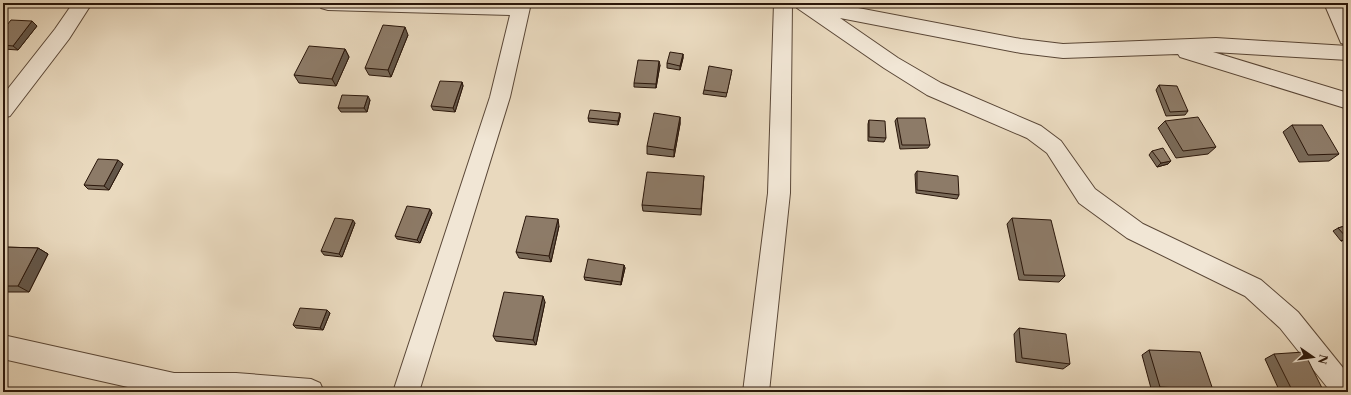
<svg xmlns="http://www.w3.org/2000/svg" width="1351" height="395" font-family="'Libre Caslon Text',serif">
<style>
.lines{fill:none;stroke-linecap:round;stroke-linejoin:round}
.minor-casing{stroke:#5a4737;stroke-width:2}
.minor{fill:#f1e6d5;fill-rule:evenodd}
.wall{fill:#796a59;stroke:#2a160a}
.shaded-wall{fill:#635649;stroke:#2a160a}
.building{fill:#8d7b68;stroke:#2a160a}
</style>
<rect width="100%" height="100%" fill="#e9d9be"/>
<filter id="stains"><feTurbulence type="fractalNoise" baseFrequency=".005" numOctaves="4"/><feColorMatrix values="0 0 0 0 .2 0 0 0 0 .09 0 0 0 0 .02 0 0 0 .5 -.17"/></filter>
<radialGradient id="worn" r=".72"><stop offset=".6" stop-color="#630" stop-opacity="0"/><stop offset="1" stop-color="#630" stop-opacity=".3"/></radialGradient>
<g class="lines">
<defs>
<path id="minor" d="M 73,3 L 92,3 L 69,39 L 10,116 L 3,118 L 3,95 L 55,29 Z
M 319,3 L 531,3 L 510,97 L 419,392 L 393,392 L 490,97 L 510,15 L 328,10 L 321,8 Z
M 774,3 L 792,3 L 790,193 L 769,392 L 743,392 L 768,193 Z
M 795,3 L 832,3 L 1021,39 L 1063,44 L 1216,38 L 1348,46 L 1348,60 L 1213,52 L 1348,93 L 1348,109 L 1180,57 L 1178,54 L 1063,58 L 1021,53 L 840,18 L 898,58 L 941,83 L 1041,126 L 1061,141 L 1095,189 L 1143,224 L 1261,280 L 1298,312 L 1348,374 L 1348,392 L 1331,392 L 1280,328 L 1245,296 L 1127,238 L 1079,203 L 1047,153 L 1027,138 L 927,95 L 884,68 L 797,8 Z
M 1324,3 L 1342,3 L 1348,16 L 1348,45 L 1341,43 Z
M 3,335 L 174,373 L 236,373 L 311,379 L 320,383 L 324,392 L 150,392 L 3,359 Z"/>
</defs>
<use href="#minor" class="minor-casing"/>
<use href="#minor" class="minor"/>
</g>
<path class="wall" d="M 1106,3 L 1128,3 L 1125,7 L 1107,6 Z
M 37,26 L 18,50 L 3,49 L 3,30 Z
M 408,35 L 391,77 L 369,75 L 365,68 Z
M 345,49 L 349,57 L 336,86 L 299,83 L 294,75 Z
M 683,54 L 683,58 L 680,70 L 667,68 L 667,63 Z
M 660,65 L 656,88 L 634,87 L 634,83 Z
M 731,74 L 726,97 L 703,94 L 704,90 Z
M 462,82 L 463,86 L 455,112 L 433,110 L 431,106 Z
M 1159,85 L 1188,111 L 1185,115 L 1166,116 L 1156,90 Z
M 370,100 L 367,112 L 341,112 L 338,108 Z
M 620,113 L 620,117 L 618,125 L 589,122 L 588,118 Z
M 680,117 L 680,124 L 674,157 L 647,154 L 647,146 Z
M 897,118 L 930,145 L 928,148 L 900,149 L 895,121 Z
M 869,120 L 886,138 L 884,142 L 868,141 L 868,124 Z
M 1165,121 L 1216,147 L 1208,154 L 1176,158 L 1158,128 Z
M 1292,125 L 1339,154 L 1329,161 L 1299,162 L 1283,132 Z
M 1152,151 L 1168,164 L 1157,167 L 1149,155 Z
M 123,164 L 109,190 L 88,189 L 84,185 Z
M 917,171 L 959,195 L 957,199 L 916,193 L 915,174 Z
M 704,176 L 701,215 L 643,211 L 642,205 Z
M 432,213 L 420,243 L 397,239 L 395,236 Z
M 1012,218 L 1065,276 L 1059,282 L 1019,280 L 1007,224 Z
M 355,223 L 342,257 L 324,255 L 321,251 Z
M 1348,225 L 1348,239 L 1341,241 L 1333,231 L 1338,228 Z
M 559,226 L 551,262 L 519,258 L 516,252 Z
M 3,247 L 38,248 L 48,254 L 29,292 L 3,292 Z
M 624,265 L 625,268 L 621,285 L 585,280 L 584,277 Z
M 545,302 L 536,345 L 496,341 L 493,336 Z
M 330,313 L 323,330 L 296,328 L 293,325 Z
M 1019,328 L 1070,364 L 1063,369 L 1016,362 L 1014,334 Z
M 1149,350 L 1213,390 L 1208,392 L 1152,392 L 1142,355 Z
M 1274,354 L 1324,392 L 1280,392 L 1265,359 Z"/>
<path class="shaded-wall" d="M 32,21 L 37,26 L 18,50 L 13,46 Z
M 405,27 L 408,35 L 391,77 L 388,70 Z
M 345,49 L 349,57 L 336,86 L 332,79 Z
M 683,54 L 683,58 L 680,70 L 680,66 Z
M 659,61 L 660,65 L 656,88 L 656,84 Z
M 462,82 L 463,86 L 455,112 L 453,108 Z
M 368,96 L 370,100 L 367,112 L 364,108 Z
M 620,113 L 620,117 L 618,125 L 618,121 Z
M 680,117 L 680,124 L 674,157 L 674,150 Z
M 118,160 L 123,164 L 109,190 L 104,186 Z
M 1171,161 L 1168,164 L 1157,167 L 1161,163 Z
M 430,209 L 432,213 L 420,243 L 417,240 Z
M 558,219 L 559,226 L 551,262 L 549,256 Z
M 353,220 L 355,223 L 342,257 L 339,254 Z
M 1348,237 L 1348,239 L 1341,241 L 1347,238 Z
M 38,248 L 48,254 L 29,292 L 18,286 Z
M 624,265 L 625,268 L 621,285 L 621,282 Z
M 543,296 L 545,302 L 536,345 L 533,340 Z
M 327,310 L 330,313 L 323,330 L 320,328 Z"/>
<path class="building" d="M 11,20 L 32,21 L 13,46 L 3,45 L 3,30 Z
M 383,25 L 405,27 L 388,70 L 365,68 Z
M 309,46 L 345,49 L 332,79 L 294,75 Z
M 670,52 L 683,54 L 680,66 L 667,63 Z
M 638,60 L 659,61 L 656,84 L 634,83 Z
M 709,66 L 732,70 L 727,93 L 704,90 Z
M 440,81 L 462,82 L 453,108 L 431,106 Z
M 1159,85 L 1177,86 L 1188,111 L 1170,112 Z
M 342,95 L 368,96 L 364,108 L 338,108 Z
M 590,110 L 620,113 L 618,121 L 588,118 Z
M 654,113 L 680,117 L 674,150 L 647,146 Z
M 1198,117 L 1216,147 L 1183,151 L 1165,121 Z
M 897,118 L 925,118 L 930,145 L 902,145 Z
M 869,120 L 885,121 L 886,138 L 869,137 Z
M 1292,125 L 1322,125 L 1339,154 L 1308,155 Z
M 1163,148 L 1171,161 L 1161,163 L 1152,151 Z
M 98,159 L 118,160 L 104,186 L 84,185 Z
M 917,171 L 958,176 L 959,195 L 917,190 Z
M 647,172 L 704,176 L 701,209 L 642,205 Z
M 407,206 L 430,209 L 417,240 L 395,236 Z
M 526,216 L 558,219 L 549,256 L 516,252 Z
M 335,218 L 353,220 L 339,254 L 321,251 Z
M 1012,218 L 1051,220 L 1065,276 L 1024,275 Z
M 1348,225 L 1348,237 L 1347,238 L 1338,228 Z
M 3,247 L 38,248 L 18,286 L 3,286 Z
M 588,259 L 624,265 L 621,282 L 584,277 Z
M 504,292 L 543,296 L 533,340 L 493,336 Z
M 300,308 L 327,310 L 320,328 L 293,325 Z
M 1019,328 L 1066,334 L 1070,364 L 1022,358 Z
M 1149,350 L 1200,352 L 1213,390 L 1160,387 Z
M 1304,352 L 1324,392 L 1293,392 L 1274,354 Z"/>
<rect width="1351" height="395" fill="none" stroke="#e9d9be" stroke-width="16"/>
<rect x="4" y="4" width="1343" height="387" fill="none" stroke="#2a160a" stroke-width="2"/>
<rect x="8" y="8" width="1335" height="379" fill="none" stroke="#2a160a"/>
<g transform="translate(1313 357) rotate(103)" stroke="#f1e6d5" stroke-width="3" paint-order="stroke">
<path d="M0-3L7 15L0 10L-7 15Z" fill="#2a160a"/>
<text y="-6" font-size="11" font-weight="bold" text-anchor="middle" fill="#2a160a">N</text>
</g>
<rect width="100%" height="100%" filter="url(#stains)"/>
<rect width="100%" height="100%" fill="url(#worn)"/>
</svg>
